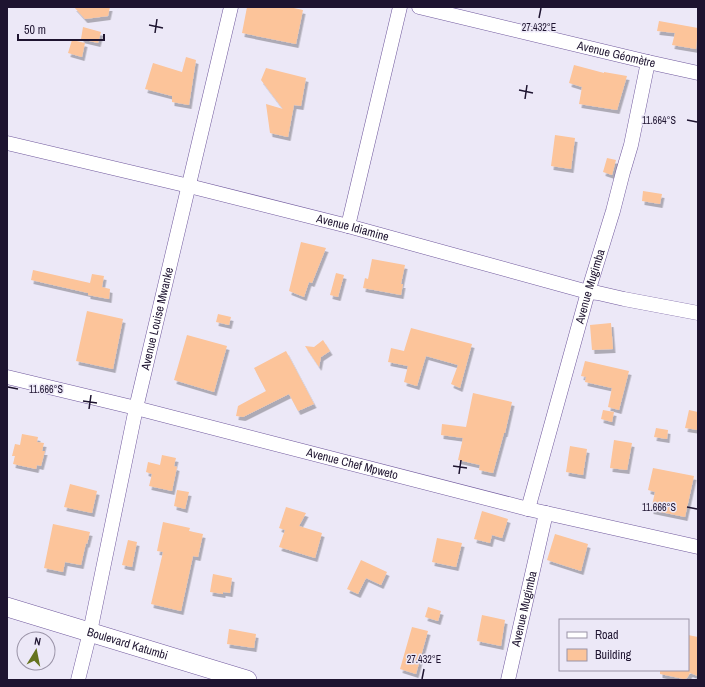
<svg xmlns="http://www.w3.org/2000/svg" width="705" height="687" font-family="'Archivo Narrow',sans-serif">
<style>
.building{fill:#fcc49a;filter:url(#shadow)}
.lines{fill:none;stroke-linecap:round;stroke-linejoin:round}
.street-casing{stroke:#715a9e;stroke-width:15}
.secondary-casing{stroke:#715a9e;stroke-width:20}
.street{stroke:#fff;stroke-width:14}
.secondary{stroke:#fff;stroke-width:19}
.ticks{fill:none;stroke:#1e1430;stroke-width:1.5}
.labels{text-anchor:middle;stroke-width:3;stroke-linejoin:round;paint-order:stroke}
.street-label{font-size:12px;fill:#1e1430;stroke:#ece8f7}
.ticks-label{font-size:10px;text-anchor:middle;fill:#1e1430;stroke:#ece8f7;stroke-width:3;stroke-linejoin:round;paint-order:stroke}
</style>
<defs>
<filter id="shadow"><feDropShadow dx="2.5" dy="4" stdDeviation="0" flood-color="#0004"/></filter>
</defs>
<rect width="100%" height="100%" fill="#ece8f7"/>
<path class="building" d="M 74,7 L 110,7 L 108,16 L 85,19 Z
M 247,7 L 289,7 L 303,10 L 296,44 L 242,33 Z
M 659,21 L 698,28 L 696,49 L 672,45 L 675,33 L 657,31 Z
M 83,27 L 101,32 L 98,43 L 81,39 Z
M 72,40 L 85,43 L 82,57 L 68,53 Z
M 186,57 L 196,60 L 189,105 L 172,102 L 172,96 L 145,89 L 153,63 L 182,72 Z
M 574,65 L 604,73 L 604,72 L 627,76 L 617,110 L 579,104 L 582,87 L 569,83 Z
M 266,68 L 306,78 L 301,106 L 294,105 L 288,137 L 270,133 L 266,104 L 283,109 L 261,80 Z
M 555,135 L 575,138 L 571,169 L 551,166 Z
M 607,158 L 616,160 L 612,175 L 603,172 Z
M 643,191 L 662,194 L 660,204 L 642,201 Z
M 301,242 L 326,248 L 312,283 L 309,282 L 304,297 L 289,291 Z
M 372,259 L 405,265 L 401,284 L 403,284 L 401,295 L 363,288 L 365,278 L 368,279 Z
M 33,270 L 90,283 L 92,274 L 104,276 L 102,287 L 110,289 L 109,299 L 88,295 L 88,293 L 31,280 Z
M 336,273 L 344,275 L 338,297 L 330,295 Z
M 87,311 L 123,319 L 113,369 L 76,361 Z
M 218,314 L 231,317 L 229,325 L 216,322 Z
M 611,323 L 613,349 L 592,350 L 590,325 Z
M 411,328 L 472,344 L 460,388 L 451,384 L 458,365 L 426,356 L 417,386 L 404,382 L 408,366 L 388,362 L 391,348 L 404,351 Z
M 187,335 L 227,346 L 214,392 L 174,380 Z
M 323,340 L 330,351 L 321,357 L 319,367 L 305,346 L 314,347 Z
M 286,351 L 314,404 L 298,411 L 289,394 L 243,417 L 236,416 L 238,406 L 266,391 L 254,368 Z
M 585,361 L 629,371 L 619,410 L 608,407 L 612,388 L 585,382 L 586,377 L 581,376 Z
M 473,393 L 512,402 L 505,433 L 504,433 L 493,473 L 479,470 L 480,465 L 458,460 L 463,438 L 441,435 L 442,424 L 466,427 Z
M 603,410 L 614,412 L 612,422 L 601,419 Z
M 689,410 L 698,412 L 698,430 L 685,428 Z
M 656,428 L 668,430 L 667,439 L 654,437 Z
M 22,434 L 38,437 L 37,442 L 44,443 L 42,451 L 45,451 L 41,466 L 37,465 L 36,469 L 13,464 L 15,456 L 12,456 L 15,444 L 20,445 Z
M 614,440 L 632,443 L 627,470 L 610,468 Z
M 570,446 L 587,449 L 583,475 L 566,472 Z
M 162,455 L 176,458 L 174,466 L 177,467 L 172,491 L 149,486 L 152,474 L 146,472 L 148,462 L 160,465 Z
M 653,468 L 694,476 L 685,517 L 651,510 L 655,492 L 648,490 Z
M 70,484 L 97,491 L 92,513 L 64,507 Z
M 177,490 L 189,492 L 185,509 L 174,506 Z
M 286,507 L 306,513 L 299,526 L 322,533 L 315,558 L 279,547 L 285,530 L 279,528 Z
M 482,511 L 508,519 L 502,538 L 492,535 L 490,543 L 474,539 Z
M 163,522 L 190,528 L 189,531 L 203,534 L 198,557 L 193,556 L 181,611 L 151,604 L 163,552 L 157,551 Z
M 53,524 L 90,532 L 87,544 L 86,543 L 81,565 L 65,562 L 63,572 L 44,568 Z
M 555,534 L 588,544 L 581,571 L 547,560 Z
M 437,538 L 462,543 L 456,567 L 432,562 Z
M 128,540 L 137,542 L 132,567 L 122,565 Z
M 361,560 L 387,572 L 381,585 L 366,578 L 358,594 L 347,589 Z
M 213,574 L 232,578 L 230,593 L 223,592 L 223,594 L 210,592 Z
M 428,607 L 441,611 L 438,621 L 425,617 Z
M 482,615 L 505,620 L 501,646 L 477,641 Z
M 412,627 L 428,631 L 416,674 L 400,669 Z
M 229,629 L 256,634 L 254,648 L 227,644 Z
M 688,635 L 698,637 L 698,676 L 690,673 L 687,678 L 684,679 L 660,674 L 660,670 L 688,670 Z"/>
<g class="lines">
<defs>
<g id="street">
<path id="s1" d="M 419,7 L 648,62 L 698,73"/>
<path id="s2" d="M 7,143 L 189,186 L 348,226 L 588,292 L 598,293 L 624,299 L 698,313"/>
<path d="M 348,226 L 400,7"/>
<path id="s3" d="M 7,377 L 136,408 L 528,509 L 698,547"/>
<path id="s4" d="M 528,509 L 588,292 L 613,211 L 623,172 L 631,145 L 648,62"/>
<path id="s5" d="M 78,680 L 90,632 L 136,408 L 231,7"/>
<path id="s6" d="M 508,680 L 546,513"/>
</g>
<g id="secondary">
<path id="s7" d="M 7,607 L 247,680"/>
</g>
</defs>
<use href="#street" class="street-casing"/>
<use href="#secondary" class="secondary-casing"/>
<use href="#street" class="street"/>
<use href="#secondary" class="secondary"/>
</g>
<path class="ticks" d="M 539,18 L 541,8M 149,25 L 163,28M 155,33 L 157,19M 519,90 L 533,93M 525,99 L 527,85M 687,120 L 697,122M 8,387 L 18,389M 83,401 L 97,403M 89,409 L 91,395M 453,466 L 467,468M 459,474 L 461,460M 687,507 L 697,509M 422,679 L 424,669"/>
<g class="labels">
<g class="street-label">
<text dy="4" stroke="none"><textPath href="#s1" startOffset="203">Avenue Géomètre</textPath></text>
<text dy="4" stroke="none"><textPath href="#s2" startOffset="356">Avenue Idiamine</textPath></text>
<text dy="4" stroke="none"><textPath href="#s4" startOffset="231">Avenue Mugimba</textPath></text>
<text dy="4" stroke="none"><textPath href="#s5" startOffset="370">Avenue Louise Mwanke</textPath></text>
<text dy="4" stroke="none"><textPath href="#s3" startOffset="356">Avenue Chef Mpweto</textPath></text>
<text dy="4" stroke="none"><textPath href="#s6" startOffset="73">Avenue Mugimba</textPath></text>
<text dy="4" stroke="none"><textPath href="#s7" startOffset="126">Boulevard Katumbi</textPath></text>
</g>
</g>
<g class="ticks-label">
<text x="539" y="31">27.432°E</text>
<text x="659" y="124">11.664°S</text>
<text x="46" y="393">11.666°S</text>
<text x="659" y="511">11.666°S</text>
<text x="424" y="663">27.432°E</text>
</g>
<rect width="705" height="687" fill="none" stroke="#1e1430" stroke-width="16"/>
<rect x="559" y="619" width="130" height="52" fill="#ece8f7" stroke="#9a93a7"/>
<rect x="567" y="632" width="20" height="6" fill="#ffffff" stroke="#9a93a7"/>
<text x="595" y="639" font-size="12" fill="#1e1430">Road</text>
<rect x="567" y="649" width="20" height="12" fill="#fcc49a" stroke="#9a93a7"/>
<text x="595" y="659" font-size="12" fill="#1e1430">Building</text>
<g transform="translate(36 651) rotate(10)"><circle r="19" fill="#ece8f7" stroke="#9a93a7"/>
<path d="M0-3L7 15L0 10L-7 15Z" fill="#65731e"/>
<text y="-6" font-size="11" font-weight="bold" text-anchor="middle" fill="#1e1430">N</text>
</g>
<path d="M18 34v6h86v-6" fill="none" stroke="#1e1430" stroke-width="2"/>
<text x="24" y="34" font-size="12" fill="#1e1430" stroke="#ece8f7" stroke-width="3" paint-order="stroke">50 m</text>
</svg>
